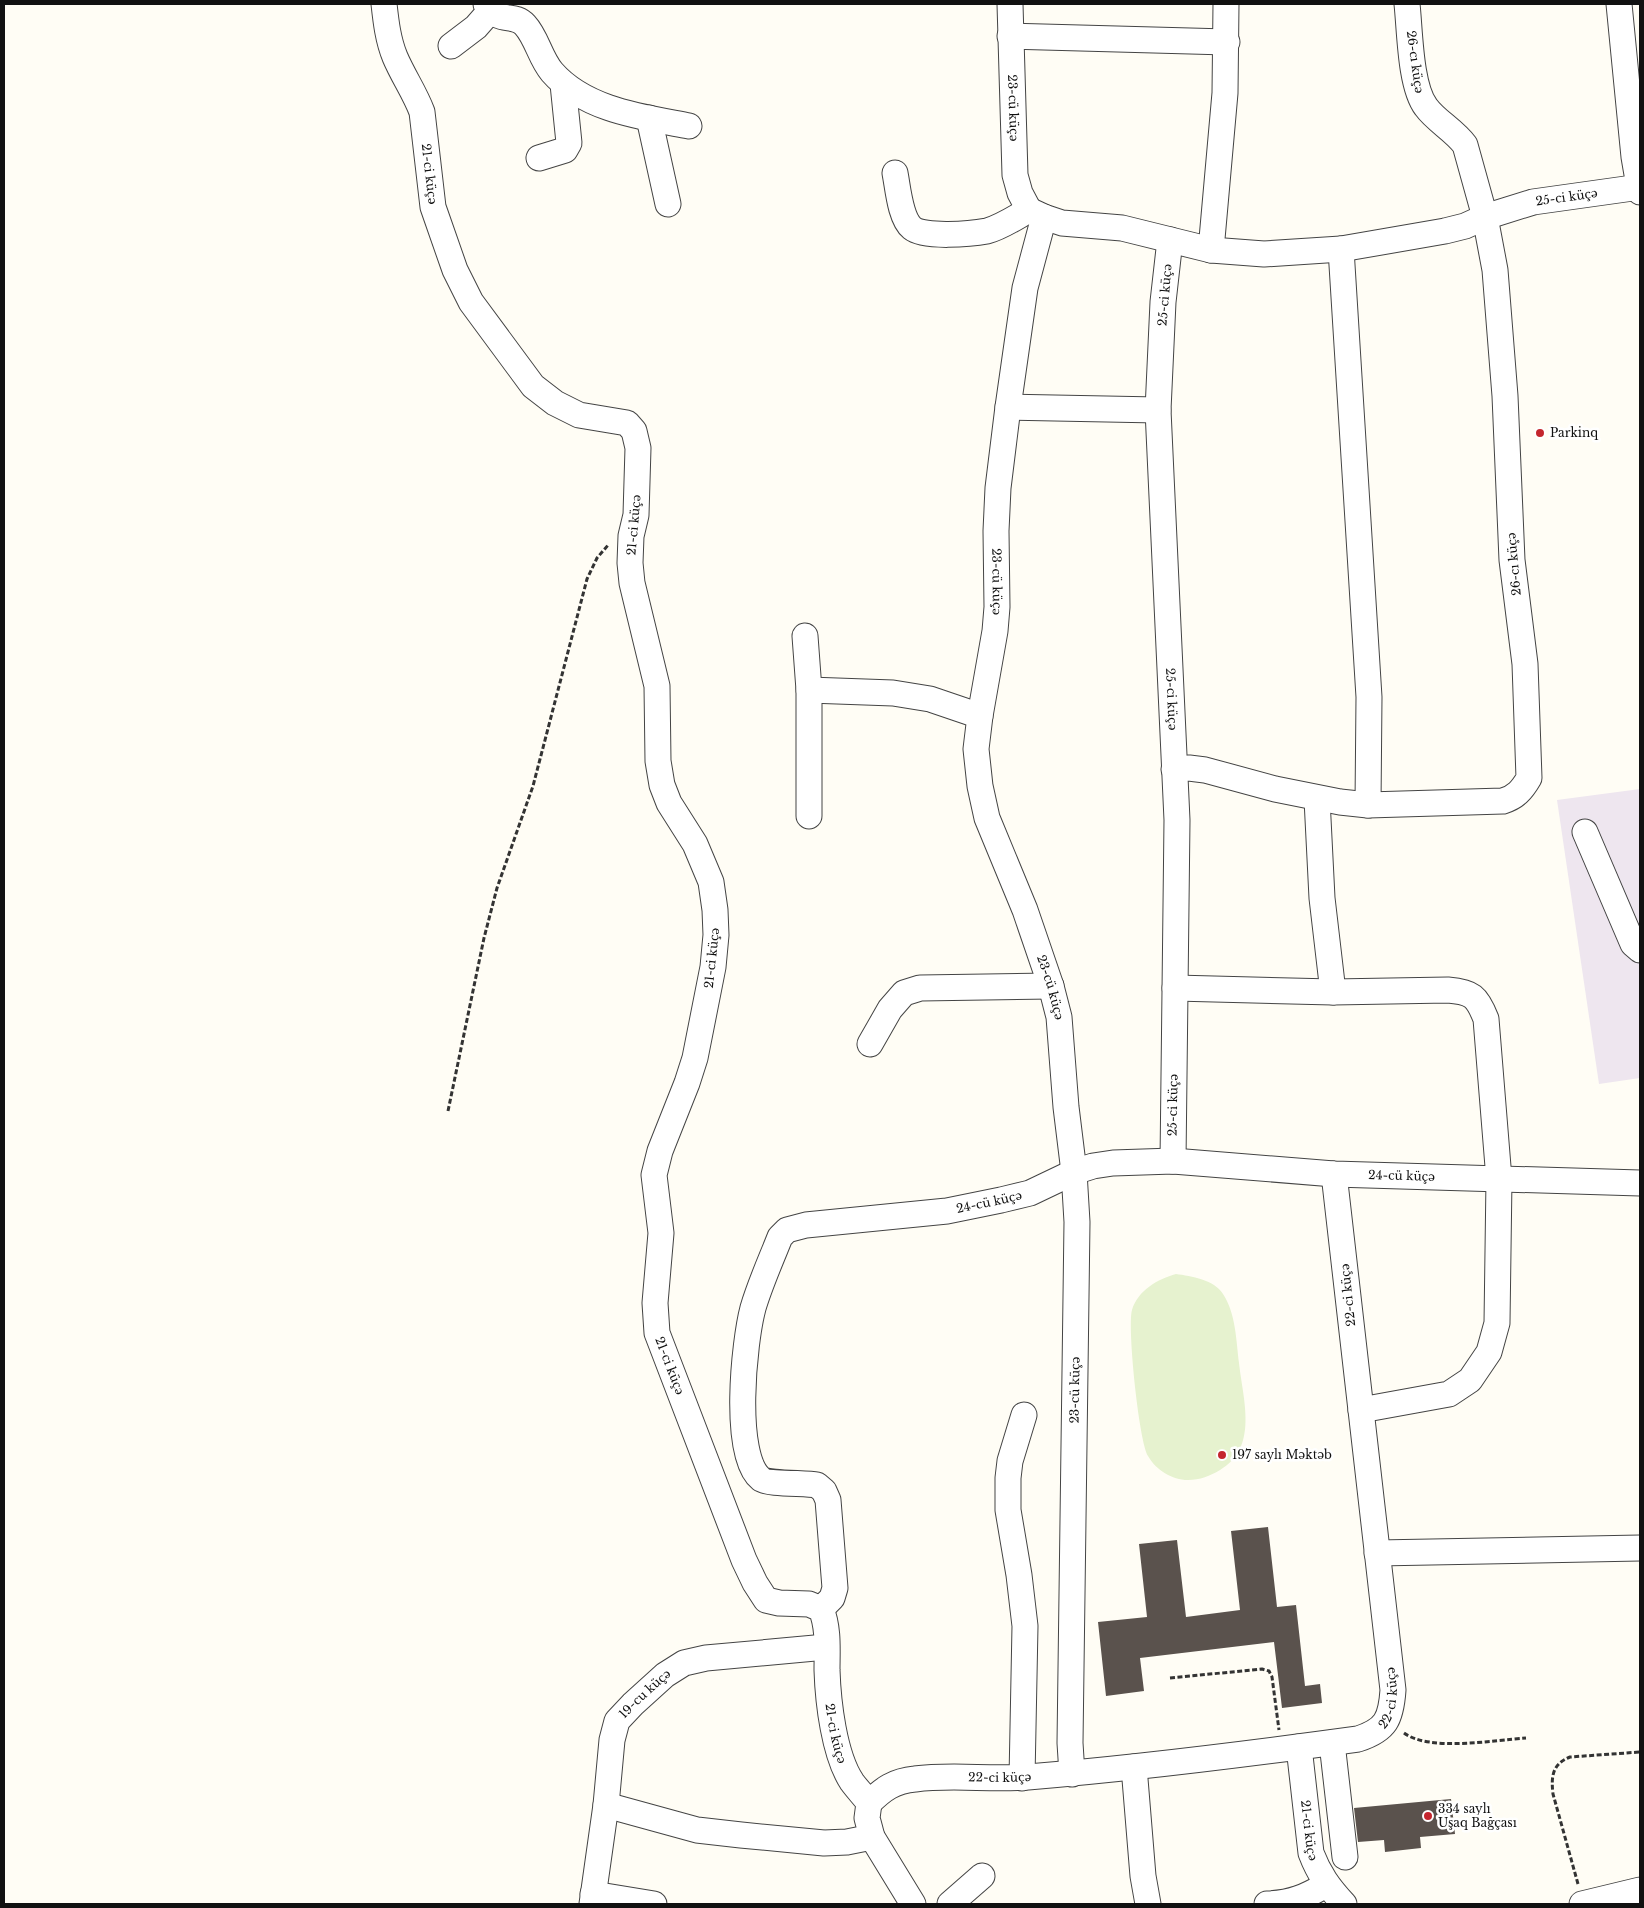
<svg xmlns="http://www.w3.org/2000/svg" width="1644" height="1908" font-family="'Libre Baskerville',serif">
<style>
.industrial{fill:#eee6ef}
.pitch{fill:#e6f2cf}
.building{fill:#5a524d}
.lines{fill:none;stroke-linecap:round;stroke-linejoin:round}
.minor-casing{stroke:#444;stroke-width:27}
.path{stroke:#333;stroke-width:3;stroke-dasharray:5 2.5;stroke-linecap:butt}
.minor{stroke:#fff;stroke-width:25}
.poi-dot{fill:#c4262e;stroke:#fff;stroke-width:2}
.labels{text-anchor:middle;stroke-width:5;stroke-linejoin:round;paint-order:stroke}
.street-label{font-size:12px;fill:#111;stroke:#fff}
.poi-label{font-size:12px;fill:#111;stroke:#fff;text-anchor:start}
</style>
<rect width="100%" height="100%" fill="#fffdf5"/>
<path class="industrial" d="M 1640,789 L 1640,1078 L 1599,1084 L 1557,800 Z"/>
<path class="pitch" d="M 1176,1274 C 1191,1276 1215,1280 1223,1294 C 1236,1314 1236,1340 1239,1363 C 1243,1400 1259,1447 1220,1470 C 1210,1476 1200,1480 1188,1480 C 1172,1480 1156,1470 1148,1456 C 1139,1441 1127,1326 1132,1310 C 1138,1290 1158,1279 1176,1274 Z"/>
<path class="building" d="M 1268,1527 L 1277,1607 L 1296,1605 L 1305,1686 L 1320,1684 L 1322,1703 L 1282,1708 L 1274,1642 L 1140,1658 L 1144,1691 L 1106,1696 L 1098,1622 L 1147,1617 L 1139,1544 L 1177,1540 L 1186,1617 L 1240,1610 L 1231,1531 Z
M 1451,1799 L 1455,1834 L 1420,1837 L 1421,1848 L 1385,1852 L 1384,1840 L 1358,1842 L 1354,1808 Z"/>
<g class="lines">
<defs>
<g id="minor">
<path id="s1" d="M 384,4 C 386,22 388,40 395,57 C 403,76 415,93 422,112 L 433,207 L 455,270 L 471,302 L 533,386 L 555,403 L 579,415 L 627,423 L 634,431 L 638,448 L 636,515 L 631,536 L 630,563 L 632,583 L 657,686 L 658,761 L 662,785 L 669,803 L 695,844 L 711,882 L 715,910 L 716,935 L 713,967 L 695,1058 L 687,1083 L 660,1151 L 654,1175 L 661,1233 L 655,1303 L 657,1333 L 744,1560 L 755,1583 L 766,1600 L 779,1603 L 809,1604 L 821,1609 C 829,1628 827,1651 827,1670 C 828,1702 834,1755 852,1782 C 857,1789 864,1796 869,1803 L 867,1818 L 872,1837 L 913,1904"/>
<path d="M 486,4 C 499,25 513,12 525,25 C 537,38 540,58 552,72 C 585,110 642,117 689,126"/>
<path id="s2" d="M 1010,4 L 1015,175 L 1020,193 L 1029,210"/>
<path d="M 1619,4 L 1634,157 L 1640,192"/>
<path d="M 1010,36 L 1227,42"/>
<path d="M 451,46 L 476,27 L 490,11"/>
<path d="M 649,118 L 668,204"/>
<path d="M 539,158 L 565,150 L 569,143 L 563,84"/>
<path d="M 895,173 C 898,188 900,218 912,228 C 924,238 971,234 987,231 C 1002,227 1016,217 1029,210"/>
<path id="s3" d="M 1029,210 L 1044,217 L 1062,223 L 1122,228 L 1211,250 L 1264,254 L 1341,249 L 1445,231 L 1465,226 L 1485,217 L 1533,202 L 1640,187"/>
<path id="s4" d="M 1044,217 L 1025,288 L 1008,407 L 998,488 L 996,531 L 997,607 L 995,631 L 980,716 L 976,749 L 980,786 L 987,818 L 1025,910 L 1051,986 L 1059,1017 L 1066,1107 L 1074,1172 L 1077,1222 L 1070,1743 L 1072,1774"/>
<path id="s5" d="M 1170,240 L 1163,302 L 1158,410 L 1177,820 L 1173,1161"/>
<path d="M 1341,249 L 1369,697 L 1368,805"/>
<path d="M 1211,250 L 1225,93 L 1226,4"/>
<path d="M 1008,407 L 1158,410"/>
<path d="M 805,636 L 809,690 L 809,816"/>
<path d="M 809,690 L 893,693 L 930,699 L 980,716"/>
<path d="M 1174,769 L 1189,768 L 1205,770 L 1275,789 L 1340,802 L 1368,805 L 1503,801 C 1516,797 1522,790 1529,778 L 1525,664 L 1512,560 L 1505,396 L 1495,270 L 1485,217 L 1465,145 C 1454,130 1436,121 1426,107 C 1410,86 1410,31 1407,4"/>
<path d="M 1317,799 L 1322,898 L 1333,992"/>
<path d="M 1585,832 L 1633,944 L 1640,950"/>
<path d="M 1175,988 L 1333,992 L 1448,990 C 1472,992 1477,996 1486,1019 L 1499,1179 L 1497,1323 L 1489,1352 L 1470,1380 L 1449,1394 L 1361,1410"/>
<path d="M 870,1044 L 890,1009 L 904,993 L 920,988 L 1051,986"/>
<path d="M 1377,1553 L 1640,1548"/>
<path id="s6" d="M 821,1609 L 832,1598 L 835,1588 L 828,1500 L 824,1491 L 817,1485 C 806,1483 767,1484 761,1479 C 732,1456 744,1342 753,1308 C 760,1284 771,1260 780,1237 L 787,1230 L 806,1225 L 947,1211 L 1001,1200 L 1030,1193 L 1074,1172 L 1093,1166 L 1113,1163 L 1173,1161 L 1334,1174 L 1640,1183"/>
<path d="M 1332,1743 L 1345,1857"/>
<path id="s7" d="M 1299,1747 L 1311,1853 C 1319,1874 1329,1888 1344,1904"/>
<path d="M 1134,1767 L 1143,1876 L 1148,1904"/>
<path d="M 1022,1778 L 1025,1626 L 1019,1575 L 1008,1510 L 1008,1478 L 1010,1461 L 1024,1415"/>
<path id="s8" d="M 869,1803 C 883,1789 894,1781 915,1779 C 952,1774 990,1780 1028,1777 C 1138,1768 1248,1754 1358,1739 C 1386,1730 1391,1719 1393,1690 L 1334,1174"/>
<path d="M 606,1805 L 697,1830 L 741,1835 L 824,1843 L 847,1842 L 872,1837"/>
<path d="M 593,1894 L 654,1904"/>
<path id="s9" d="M 592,1904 L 606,1805 L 612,1740 L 617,1721 L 633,1704 L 665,1675 L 684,1663 L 706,1658 L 826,1647"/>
<path d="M 950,1904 L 982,1876"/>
<path d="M 1267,1904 C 1292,1903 1305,1897 1326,1885"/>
<path d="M 1582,1904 L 1640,1890"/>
</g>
</defs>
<use href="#minor" class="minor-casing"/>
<path class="path" d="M 448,1111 L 484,938 L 497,888 L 533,786 L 587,579 L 597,558 L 609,544
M 1170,1678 L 1262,1669 L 1269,1671 L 1272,1677 L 1279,1730
M 1404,1733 C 1430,1752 1494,1740 1526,1738
M 1578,1884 L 1553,1794 C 1551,1777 1552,1764 1570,1757 L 1640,1752"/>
<use href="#minor" class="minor"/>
</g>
<g class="poi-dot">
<circle cx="1540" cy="433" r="5"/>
<circle cx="1222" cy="1455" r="5"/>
<circle cx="1428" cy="1816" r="5"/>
</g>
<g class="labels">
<g class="street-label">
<text transform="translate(1415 62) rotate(82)" y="4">26-cı küçə</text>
<text dy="4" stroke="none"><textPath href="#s2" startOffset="104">23-cü küçə</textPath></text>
<text dy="4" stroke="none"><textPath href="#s1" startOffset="178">21-ci küçə</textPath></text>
<text dy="4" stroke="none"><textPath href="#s3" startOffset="550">25-ci küçə</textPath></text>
<text transform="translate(1165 295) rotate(-85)" y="4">25-ci küçə</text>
<text transform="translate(634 525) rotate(-85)" y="4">21-ci küçə</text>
<text transform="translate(1514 564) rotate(-95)" y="4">26-cı küçə</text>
<text dy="4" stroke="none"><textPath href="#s4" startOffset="369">23-cü küçə</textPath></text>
<text dy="4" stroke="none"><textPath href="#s5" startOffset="460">25-ci küçə</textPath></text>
<text transform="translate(712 958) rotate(-84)" y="4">21-ci küçə</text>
<text dy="4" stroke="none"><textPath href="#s4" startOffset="789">23-cü küçə</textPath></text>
<text transform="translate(1173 1105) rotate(-89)" y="4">25-ci küçə</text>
<text dy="4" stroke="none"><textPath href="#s6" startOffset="1076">24-cü küçə</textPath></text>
<text dy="4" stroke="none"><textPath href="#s6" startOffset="656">24-cü küçə</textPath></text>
<text transform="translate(1348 1295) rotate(-96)" y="4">22-ci küçə</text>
<text dy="4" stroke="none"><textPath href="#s1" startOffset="1496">21-ci küçə</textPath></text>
<text transform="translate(1075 1390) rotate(-89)" y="4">23-cü küçə</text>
<text dy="4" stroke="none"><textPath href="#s9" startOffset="224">19-cu küçə</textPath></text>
<text dy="4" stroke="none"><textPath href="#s8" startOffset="556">22-ci küçə</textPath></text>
<text dy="4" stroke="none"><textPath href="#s1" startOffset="1932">21-ci küçə</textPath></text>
<text dy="4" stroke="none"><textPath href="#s8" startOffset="138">22-ci küçə</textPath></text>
<text dy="4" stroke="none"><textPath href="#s7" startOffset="84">21-ci küçə</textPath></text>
</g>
<g class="poi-label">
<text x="1550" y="437">Parkinq</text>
<text x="1232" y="1459">197 saylı Məktəb</text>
<text x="1438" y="1813">334 saylı<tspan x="1438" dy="14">Uşaq Bağçası</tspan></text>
</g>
</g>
<rect width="1644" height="1908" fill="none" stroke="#111111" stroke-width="10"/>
</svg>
